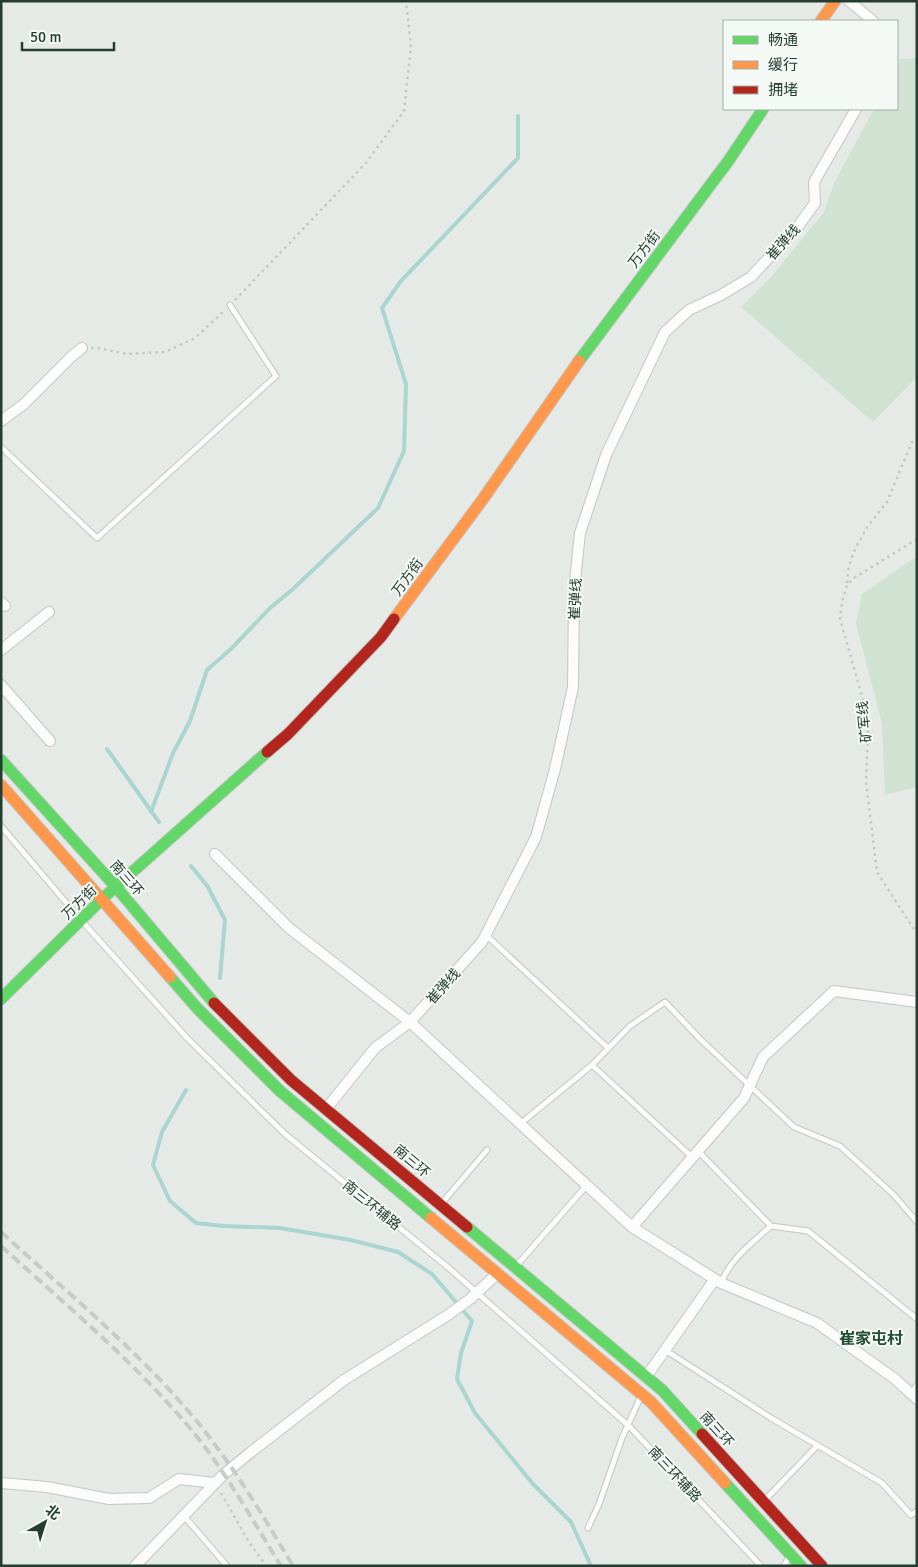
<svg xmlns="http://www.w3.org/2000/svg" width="918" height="1567" font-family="Signika,'Noto Sans SC',sans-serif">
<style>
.green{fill:#d0e2d1}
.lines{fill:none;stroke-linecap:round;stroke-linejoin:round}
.stream{stroke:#aad5d0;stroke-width:4}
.lane-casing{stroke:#c3c7c4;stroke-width:7}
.street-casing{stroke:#c3c7c4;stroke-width:12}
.fast-casing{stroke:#c2c8c4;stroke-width:13}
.slow-casing{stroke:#c2c8c4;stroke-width:13}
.jam-casing{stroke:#c2c8c4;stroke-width:13}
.path{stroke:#c2cac5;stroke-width:2.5;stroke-dasharray:2.5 4;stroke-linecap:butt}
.lane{stroke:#fbfcfb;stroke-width:5}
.street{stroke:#fbfcfb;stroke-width:10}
.fast{stroke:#63d668;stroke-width:11}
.slow{stroke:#ff974d;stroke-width:11}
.jam{stroke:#b3261e;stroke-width:11}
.rail{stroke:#c7cbc9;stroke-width:4;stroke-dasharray:10 5;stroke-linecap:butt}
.labels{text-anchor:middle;stroke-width:4;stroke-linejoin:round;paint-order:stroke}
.street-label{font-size:14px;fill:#253c30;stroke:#f4f9f5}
.quarter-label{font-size:16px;font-weight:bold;fill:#224d37;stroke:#f4f9f5}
</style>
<rect width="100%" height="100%" fill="#e6eae7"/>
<path class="green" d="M 917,58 L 917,377 L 873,422 L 741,307 L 771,277 L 824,212 L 835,181 L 874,109 L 897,109 L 897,66 L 901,59 Z
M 917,556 L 917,787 L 885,795 L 882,724 L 856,623 L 862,594 Z"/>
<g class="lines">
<path class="stream" d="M 107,749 L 159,822
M 151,812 L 173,753 L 190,721 L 207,670 L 232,648 L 270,608 L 293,589 L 378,508 L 404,451 L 406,384 L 382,308 L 401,281 L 518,158 L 518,116
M 191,866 L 208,887 L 225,920 L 220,978
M 186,1090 L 162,1132 L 153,1165 L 170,1201 L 196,1223 L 223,1226 L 280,1228 L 351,1240 L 398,1252 L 432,1274 L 472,1321 L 461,1353 L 457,1379 L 475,1413 L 533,1484 L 571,1522 L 591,1566"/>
<defs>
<path id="lane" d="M 1,447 L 97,538 L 276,376 L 230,305
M 1,826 L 81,920 L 187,1038 L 285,1134 L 450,1269 L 628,1425 L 761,1566
M 486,935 L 608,1048
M 592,1065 L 630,1026 L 665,1002 L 701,1040 L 794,1127 L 840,1146 L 894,1195 L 917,1222
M 520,1124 L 592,1065 L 692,1157
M 698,1151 L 771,1226 L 808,1231 L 917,1319
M 442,1203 L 487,1150
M 517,1265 L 587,1185
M 721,1283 C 731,1258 752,1243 771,1226
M 665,1350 L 771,1418 L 882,1483 L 911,1515 L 917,1511
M 911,1394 L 917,1385
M 764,1501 L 817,1446
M 184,1516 L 227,1566
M 588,1528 L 599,1504 L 622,1438 L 641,1396
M 784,1566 L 789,1557"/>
<path id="street" d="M 849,1 L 873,21
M 1,421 L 24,404 L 72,356 L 82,348
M 1,602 L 5,606
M 1,650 L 49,612
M 1,685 L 50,741
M 215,854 L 289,928 L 410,1022 L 632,1227 L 721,1283 L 817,1323 L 895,1379 L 917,1399
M 326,1109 L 375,1048 L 410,1022 L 482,942 L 536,837 L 555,769 L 573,687 L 574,590 L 580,533 L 606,455 L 665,332 L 689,310 L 721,295 L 751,277 L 799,225 L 815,203 L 814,182 L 856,109
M 632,1227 L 744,1098 L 763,1057 L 834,991 L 917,1002
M 646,1377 L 715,1279
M 1,1483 L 47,1487 L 109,1499 L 149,1498 L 179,1479 L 215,1483
M 135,1566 L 223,1475 L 251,1452 L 344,1380 L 448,1315 L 470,1299 L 498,1273"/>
<path id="fast" d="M 579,361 L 729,160 L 763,109
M 1,760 L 116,887 L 214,1003
M 170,977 L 197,1008 L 280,1091 L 431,1218
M 1,999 L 102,899 L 267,752
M 467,1227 L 662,1390 L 702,1434
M 725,1483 L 801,1566"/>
<path id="slow" d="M 821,21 L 835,1
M 394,619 L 483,499 L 579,361
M 1,785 L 170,977
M 431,1218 L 651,1402 L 725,1483"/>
<path id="jam" d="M 267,752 L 288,734 L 381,637 L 394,619
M 214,1003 L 291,1080 L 467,1227
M 702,1434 L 822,1566"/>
</defs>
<use href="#lane" class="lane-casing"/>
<use href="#street" class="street-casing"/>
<use href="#fast" class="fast-casing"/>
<use href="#slow" class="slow-casing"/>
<use href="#jam" class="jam-casing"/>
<path class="path" d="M 235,300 L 366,163 L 404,111 L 411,47 L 406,1
M 91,348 L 98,348 L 127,354 L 165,352 L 195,338 L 224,311
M 917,539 L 854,578 L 847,585 L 842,602 L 840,619 L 866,710 L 868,731 L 866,782 L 877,872 L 917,934
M 847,583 L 849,565 L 856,547 L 868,526 L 887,502 L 912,442 L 917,438
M 221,1493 L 249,1542 L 266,1566"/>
<use href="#lane" class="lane"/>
<use href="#street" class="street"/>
<use href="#fast" class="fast"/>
<use href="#slow" class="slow"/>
<use href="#jam" class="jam"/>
<path class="rail" d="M 1,1232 C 69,1294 146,1357 203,1429 C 237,1472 265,1519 293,1566
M 1,1246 C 67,1306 137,1364 194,1433 C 227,1474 253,1521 281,1566"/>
</g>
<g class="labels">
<g class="street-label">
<text transform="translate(783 242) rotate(-48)" y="5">崔弹线</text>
<text transform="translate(644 249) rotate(-53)" y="5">万方街</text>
<text transform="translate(407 577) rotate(-54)" y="5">万方街</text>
<text transform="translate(575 599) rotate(-87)" y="5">崔弹线</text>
<text transform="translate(864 722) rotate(-96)" y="5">矿军线</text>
<text transform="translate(127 878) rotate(49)" y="5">南三环</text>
<text transform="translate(79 902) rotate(-44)" y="5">万方街</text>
<text transform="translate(443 986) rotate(-48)" y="5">崔弹线</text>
<text transform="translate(412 1161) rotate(40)" y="5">南三环</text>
<text transform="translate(372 1205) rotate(39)" y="5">南三环辅路</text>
<text transform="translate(717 1429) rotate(48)" y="5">南三环</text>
<text transform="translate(675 1474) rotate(47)" y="5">南三环辅路</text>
</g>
<g class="quarter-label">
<text x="871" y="1344">崔家屯村</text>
</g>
</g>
<rect width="918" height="1567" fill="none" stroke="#253c30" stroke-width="5"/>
<rect x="723" y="20" width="175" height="90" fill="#f4f9f5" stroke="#a1ada6"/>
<rect x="733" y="36" width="25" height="8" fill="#63d668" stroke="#a1ada6"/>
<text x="768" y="45" font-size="15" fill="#253c30">畅通</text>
<rect x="733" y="61" width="25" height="8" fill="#ff974d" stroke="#a1ada6"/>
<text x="768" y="70" font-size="15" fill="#253c30">缓行</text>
<rect x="733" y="86" width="25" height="8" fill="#b3261e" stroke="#a1ada6"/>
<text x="768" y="95" font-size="15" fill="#253c30">拥堵</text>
<g transform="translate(45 1522) rotate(39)" stroke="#f4f9f5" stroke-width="4" paint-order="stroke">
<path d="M0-4L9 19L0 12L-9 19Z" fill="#253c30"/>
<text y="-8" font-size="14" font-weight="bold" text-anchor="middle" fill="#253c30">北</text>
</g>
<path d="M22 42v8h92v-8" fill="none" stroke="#253c30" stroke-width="2.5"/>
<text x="30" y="42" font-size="15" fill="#253c30" stroke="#f4f9f5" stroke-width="4" paint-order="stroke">50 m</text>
</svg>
